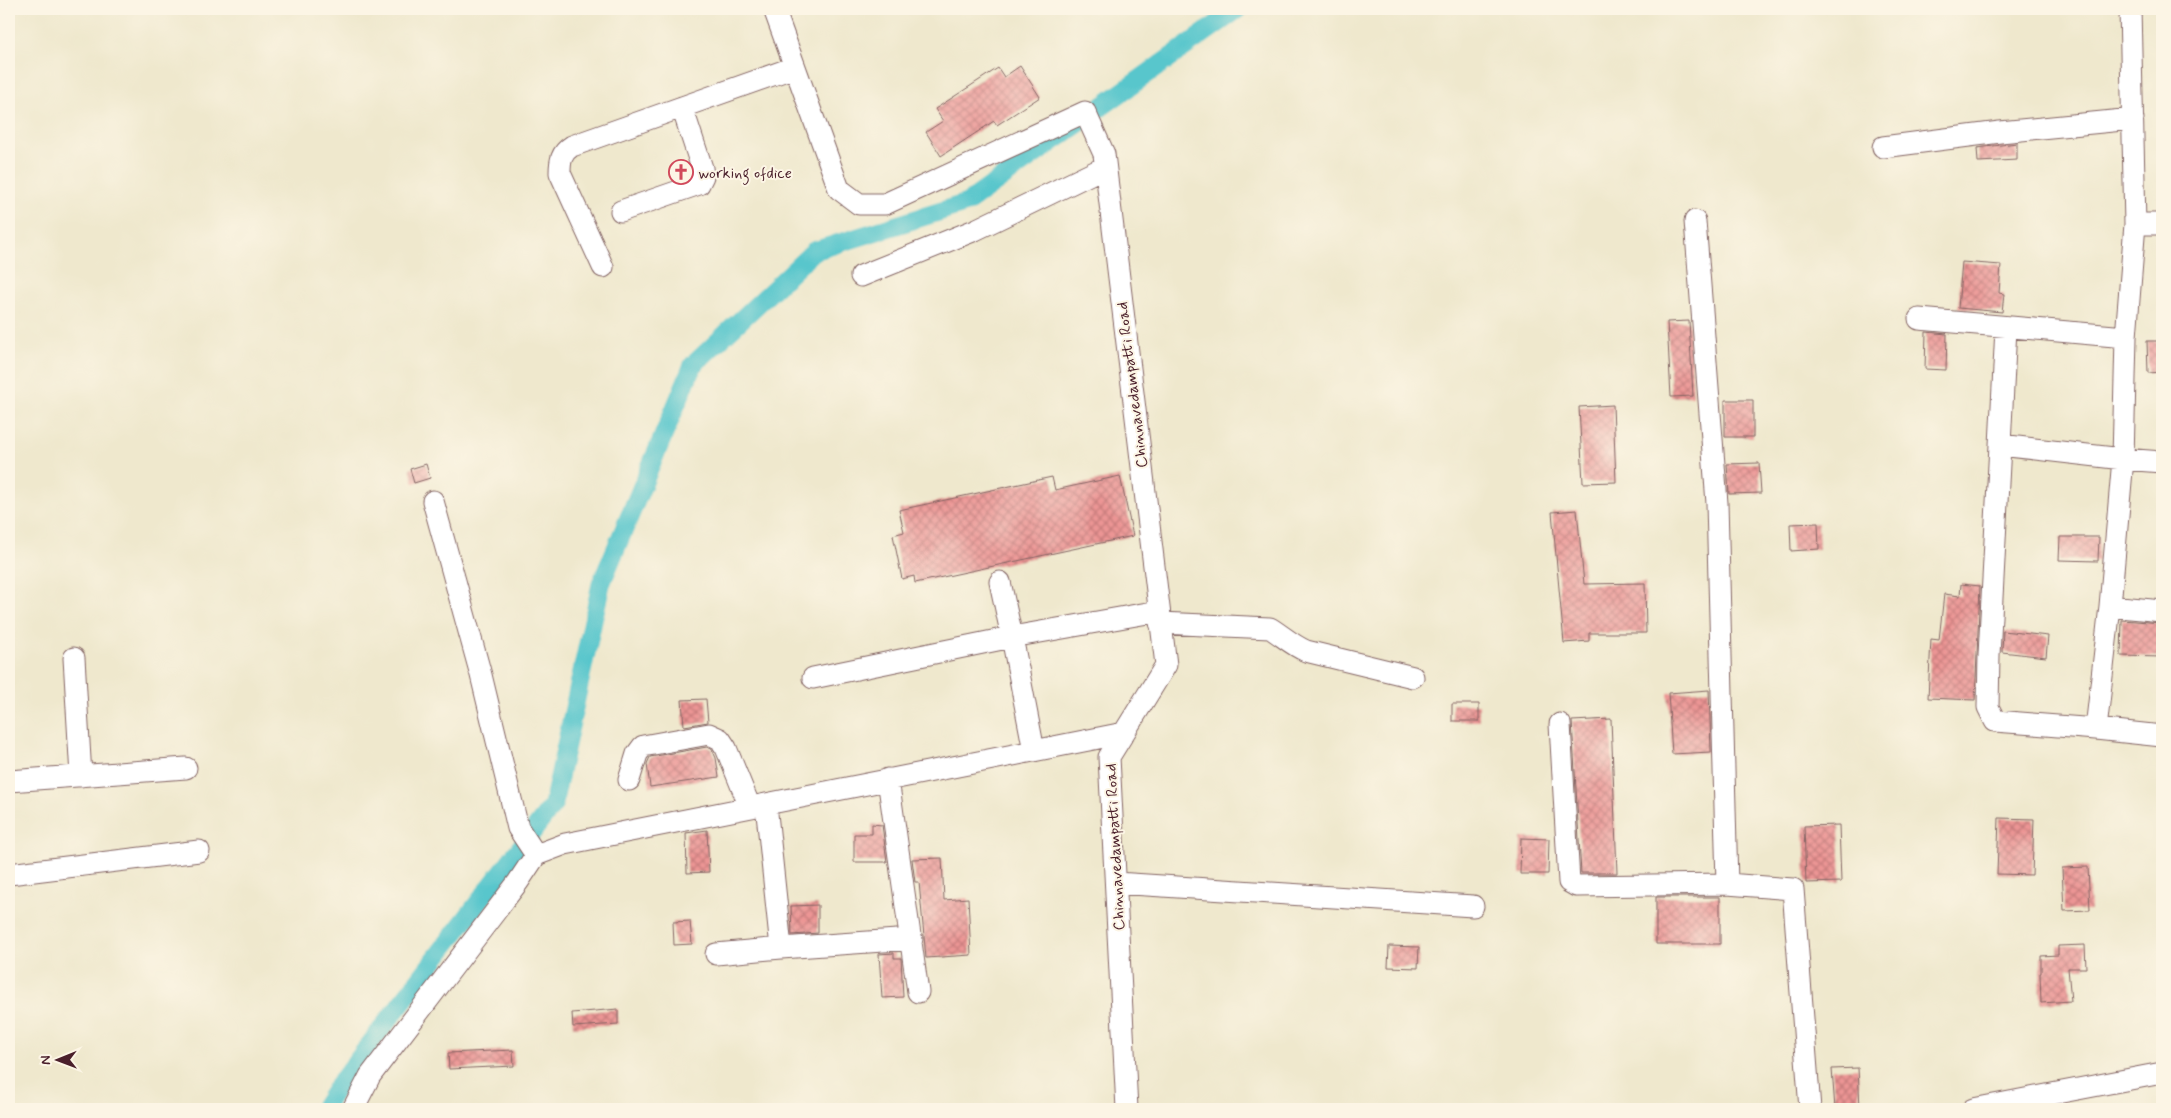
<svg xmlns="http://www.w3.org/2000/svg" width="2171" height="1118" font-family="Mynerve,sans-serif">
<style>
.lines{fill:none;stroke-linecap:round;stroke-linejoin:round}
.canal{stroke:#58c6cc;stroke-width:19}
.building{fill:url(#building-cross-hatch)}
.minor-casing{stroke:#846564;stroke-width:23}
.minor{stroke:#fff;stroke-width:21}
.labels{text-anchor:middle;stroke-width:4;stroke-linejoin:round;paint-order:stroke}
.poi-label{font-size:16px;fill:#4a1f2b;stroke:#fcf5e5;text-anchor:start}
.street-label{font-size:16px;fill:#4a1f2b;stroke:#fcf5e5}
</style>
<defs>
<pattern id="building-cross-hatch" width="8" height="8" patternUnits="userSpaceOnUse" patternTransform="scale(1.25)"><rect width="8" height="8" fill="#ec9594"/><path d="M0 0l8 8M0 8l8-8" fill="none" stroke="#c17979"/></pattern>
</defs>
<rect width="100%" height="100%" fill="#fcf5e5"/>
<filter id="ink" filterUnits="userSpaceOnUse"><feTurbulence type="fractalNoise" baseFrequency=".02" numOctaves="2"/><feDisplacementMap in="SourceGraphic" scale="10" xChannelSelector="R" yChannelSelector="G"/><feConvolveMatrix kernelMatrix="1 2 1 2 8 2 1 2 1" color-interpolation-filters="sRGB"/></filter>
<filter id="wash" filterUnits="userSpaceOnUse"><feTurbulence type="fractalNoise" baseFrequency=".0096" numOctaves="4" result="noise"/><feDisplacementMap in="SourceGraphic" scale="20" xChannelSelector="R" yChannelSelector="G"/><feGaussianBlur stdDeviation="1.12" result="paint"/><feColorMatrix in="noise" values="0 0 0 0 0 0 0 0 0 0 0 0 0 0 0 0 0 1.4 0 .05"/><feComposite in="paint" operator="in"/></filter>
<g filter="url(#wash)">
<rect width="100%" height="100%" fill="#efe8cd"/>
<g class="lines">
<path class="canal" d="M 323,1109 L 337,1087 L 553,805 L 601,584 L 693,365 L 814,251 L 967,203 L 1238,9"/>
</g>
<g id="blocks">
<path class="building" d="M 1020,66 L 1040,97 L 997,125 L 994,121 L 941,156 L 926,132 L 943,121 L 935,109 L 998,68 L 1004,77 Z
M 2017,143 L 2017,160 L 1978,162 L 1977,148 Z
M 1962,262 L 2001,265 L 1999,293 L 2004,294 L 2002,312 L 1958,308 Z
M 1689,321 L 1693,396 L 1671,397 L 1667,322 Z
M 1926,332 L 1947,334 L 1946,370 L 1925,369 Z
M 2147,341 L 2162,341 L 2162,372 L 2148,373 Z
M 1725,400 L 1753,400 L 1753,437 L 1725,437 Z
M 1613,405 L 1616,482 L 1583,483 L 1579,407 Z
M 1759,463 L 1761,493 L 1729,494 L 1727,464 Z
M 426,464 L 430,478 L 414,483 L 410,469 Z
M 1120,476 L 1133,536 L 915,583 L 914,576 L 902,579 L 893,535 L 904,532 L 899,510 L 1052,477 L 1055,490 Z
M 1577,510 L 1584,584 L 1645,583 L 1646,633 L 1589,633 L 1589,641 L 1564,643 L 1552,512 Z
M 1818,523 L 1819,549 L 1791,551 L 1790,524 Z
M 2060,537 L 2099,537 L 2098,561 L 2059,560 Z
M 1961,584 L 1980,586 L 1975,700 L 1928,698 L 1931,639 L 1939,640 L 1944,594 L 1960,596 Z
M 2122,620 L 2162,623 L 2162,657 L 2121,656 Z
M 2003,631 L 2048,636 L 2046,657 L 2002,652 Z
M 1709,690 L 1711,752 L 1672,754 L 1668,693 Z
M 706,699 L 708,722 L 684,726 L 682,700 Z
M 1452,704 L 1479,704 L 1479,721 L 1452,721 Z
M 1611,719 L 1617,873 L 1581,873 L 1572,721 Z
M 707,747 L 712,749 L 716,758 L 719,777 L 650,787 L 647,764 L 650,757 Z
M 1999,818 L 2034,819 L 2032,875 L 1997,874 Z
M 872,824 L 882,825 L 887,862 L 854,862 L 854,834 L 872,834 Z
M 1839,825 L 1841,882 L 1806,883 L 1804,826 Z
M 707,830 L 709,872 L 687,873 L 686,833 Z
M 1521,838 L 1549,839 L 1548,874 L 1520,874 Z
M 942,858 L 944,900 L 968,898 L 971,955 L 926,958 L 919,882 L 915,882 L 912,859 Z
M 2088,867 L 2090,910 L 2064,911 L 2062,868 Z
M 1656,897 L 1720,897 L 1720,944 L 1656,944 Z
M 818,905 L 818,933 L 792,935 L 791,906 Z
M 690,921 L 692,944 L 674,945 L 673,922 Z
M 2085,945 L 2086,968 L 2068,968 L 2071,1001 L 2041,1003 L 2040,973 L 2041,973 L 2041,956 L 2058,955 L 2058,946 Z
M 1389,946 L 1419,947 L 1418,968 L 1388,967 Z
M 894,953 L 894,958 L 901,958 L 903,997 L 882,998 L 879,954 Z
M 618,1009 L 618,1024 L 573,1027 L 572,1013 Z
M 513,1050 L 514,1066 L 449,1069 L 448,1053 Z
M 1858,1068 L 1860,1108 L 1835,1109 L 1832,1069 Z"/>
</g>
</g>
<g filter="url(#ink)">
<use href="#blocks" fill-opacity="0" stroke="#846564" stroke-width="1"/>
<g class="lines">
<defs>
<path id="minor" d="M 774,9 L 839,189 L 859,204 L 885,204 L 1085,112 L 1104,154 L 1166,665 L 1109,757 L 1127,1109
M 2130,9 L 2135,224 L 2162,224
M 1883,147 L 2000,132 L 2133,119
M 621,211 L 699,184 L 703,176 L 702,168 L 682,107
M 1695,221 L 1717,503 L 1727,884 L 1793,889 L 1810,1109
M 2135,224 L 2126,337 L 2123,459 L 2000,445 L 1989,655 L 1988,707 L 1995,721 L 2096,729 L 2110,606 L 2123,459 L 2162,462
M 603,267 L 560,173 C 560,161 561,153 572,146 L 795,67
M 861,276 L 975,230 L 1105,167
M 1919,319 L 2126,337
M 2000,445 L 2006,328
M 433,501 L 481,675 L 518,828 L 536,855
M 2110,606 L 2162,611
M 1160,623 L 1270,628 C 1283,636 1292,645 1306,651 L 1413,677
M 74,658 L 81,776
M 813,678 L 1012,637 L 1000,582
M 1560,724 L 1569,882 L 1576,886 L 1727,884
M 2096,729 L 2162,736
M 1034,751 L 1012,637 L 1159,611
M 888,779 L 918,992
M 629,780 L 637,754 L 643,746 L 709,734 L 720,739 L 726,748 L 750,807
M 9,781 L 186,768
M 766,804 L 781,948 L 912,939
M 9,874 L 199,851
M 1116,883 L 1473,906
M 716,954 L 781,948
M 353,1109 L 370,1076 L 518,882 L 536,855 L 565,844 L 1124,733
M 1973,1109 L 2162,1073"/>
</defs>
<use href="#minor" class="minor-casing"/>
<use href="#minor" class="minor"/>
</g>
</g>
<defs>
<symbol id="church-ring" viewBox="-11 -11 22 22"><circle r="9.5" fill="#fcf5e5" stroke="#d1495b" stroke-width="1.5"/><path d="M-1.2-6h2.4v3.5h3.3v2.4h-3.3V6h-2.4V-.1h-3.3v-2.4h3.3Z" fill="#d1495b"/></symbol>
</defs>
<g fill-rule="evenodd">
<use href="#church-ring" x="667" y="158" width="28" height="28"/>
</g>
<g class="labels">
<g class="poi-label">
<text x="698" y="178">working ofdice</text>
</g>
<g class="street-label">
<text transform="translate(1131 385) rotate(-97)" y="6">Chinnavedampatti Road</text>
<text transform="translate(1114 847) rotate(-93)" y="6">Chinnavedampatti Road</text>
</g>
</g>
<rect width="2171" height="1118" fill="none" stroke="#fcf5e5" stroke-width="30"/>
<g transform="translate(58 1060) rotate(269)" stroke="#fcf5e5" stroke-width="4" paint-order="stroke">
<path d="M0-4L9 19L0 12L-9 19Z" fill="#4a1f2b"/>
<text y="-8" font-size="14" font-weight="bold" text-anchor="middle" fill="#4a1f2b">N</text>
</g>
</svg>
